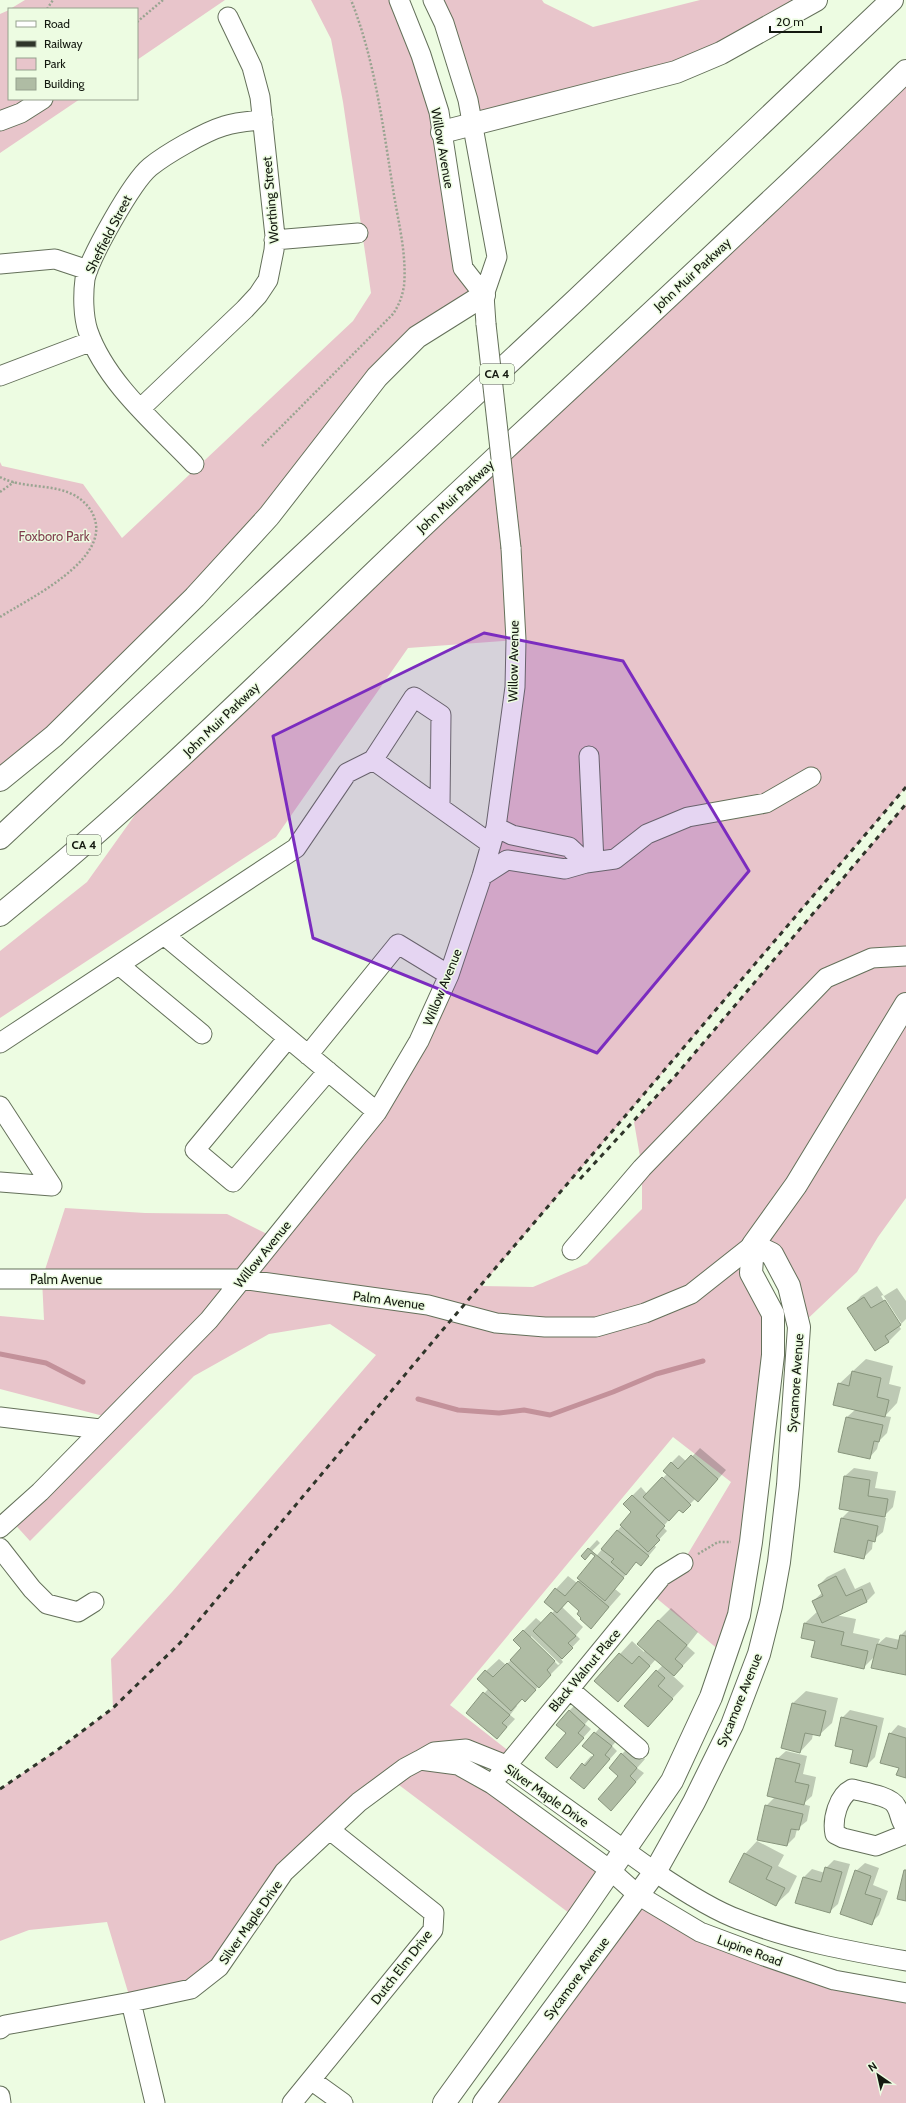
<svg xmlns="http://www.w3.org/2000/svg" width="906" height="2103" font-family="Cabin,sans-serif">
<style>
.green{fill:#e8c5cb}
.shadow{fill:#0003;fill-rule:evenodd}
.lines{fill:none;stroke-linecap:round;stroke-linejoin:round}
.stream{stroke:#c3919a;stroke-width:5}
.building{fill:#afbca4;stroke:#88957d}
.minor-casing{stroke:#64705a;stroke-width:21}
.major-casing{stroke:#64705a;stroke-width:24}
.highway-casing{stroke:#64705a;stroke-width:24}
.path{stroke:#99a491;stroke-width:2.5;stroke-dasharray:2 2;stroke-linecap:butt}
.minor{stroke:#fff;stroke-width:19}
.major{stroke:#fff;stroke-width:22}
.highway{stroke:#fff;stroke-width:22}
.rail{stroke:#2f352a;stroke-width:3;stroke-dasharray:5 5;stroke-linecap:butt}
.minor-bridge-casing{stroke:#64705a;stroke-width:21;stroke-linecap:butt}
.minor-bridge{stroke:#fff;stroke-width:19}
.marked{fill:#7b2cbf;fill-opacity:0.2;stroke:#7b2cbf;stroke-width:3;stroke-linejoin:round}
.labels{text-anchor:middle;stroke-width:3;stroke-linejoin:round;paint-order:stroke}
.shield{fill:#edfce2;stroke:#555d4f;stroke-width:1}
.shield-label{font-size:12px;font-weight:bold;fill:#141910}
.street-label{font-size:13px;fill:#141910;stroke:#edfce2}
.park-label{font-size:13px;fill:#803e4e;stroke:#edfce2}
</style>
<rect width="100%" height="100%" fill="#edfce2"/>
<path class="green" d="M 25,0 L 225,0 L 137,60 L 137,9 L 10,9 Z
M 311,0 L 399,0 L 421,55 L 463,268 L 484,295 L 417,337 L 269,516 L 0,780 L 0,462 L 2,466 L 83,484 L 122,538 L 353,321 L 371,293 L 343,102 L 331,39 Z
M 433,0 L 542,0 L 544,3 L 593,27 L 700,0 L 816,0 L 721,53 L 472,125 Z
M 9,10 L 9,99 L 80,99 L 0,153 L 0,14 Z
M 906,68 L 906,787 L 481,1286 L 533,1287 L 587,1264 L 642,1209 L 642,1168 L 634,1122 L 676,1075 L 906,804 L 906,1198 L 878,1237 L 857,1272 L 799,1327 L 789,1286 L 754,1245 L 773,1314 L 725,1655 L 649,1592 L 683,1562 L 731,1482 L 673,1437 L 450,1705 L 514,1755 L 506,1765 L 466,1749 L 458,1765 L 610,1870 L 577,1919 L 391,1779 L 359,1802 L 191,1989 L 131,2002 L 107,1922 L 29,1930 L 0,1941 L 0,1789 L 56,1751 L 113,1708 L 111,1659 L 172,1592 L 376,1355 L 330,1324 L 269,1334 L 194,1376 L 30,1541 L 10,1519 L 111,1418 L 0,1389 L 0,1316 L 44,1320 L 42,1279 L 65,1208 L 145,1213 L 227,1214 L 275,1238 L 419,1041 L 482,876 L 516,640 L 408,648 L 276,837 L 0,1018 L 0,951 L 87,882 L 165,773 L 510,454 Z
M 638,1895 L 700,1932 L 906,1993 L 906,2103 L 484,2103 Z"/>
<path class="shadow" d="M 877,1286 L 884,1296 L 897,1288 L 906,1301 L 906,1319 L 899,1326 L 901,1329 L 889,1341 L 876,1350 L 849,1309 L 861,1296 ZM 883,1295 L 901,1323 L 898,1323 L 881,1296 Z
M 866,1359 L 893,1366 L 889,1384 L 901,1387 L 897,1403 L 885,1416 L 891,1417 L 887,1433 L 879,1441 L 877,1449 L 869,1458 L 847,1417 L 856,1409 L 839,1384 Z
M 700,1448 L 726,1470 L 706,1493 L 695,1499 L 682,1512 L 679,1509 L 671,1517 L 663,1527 L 667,1531 L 654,1545 L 656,1547 L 641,1565 L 637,1561 L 631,1568 L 615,1589 L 621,1594 L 591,1628 L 581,1611 L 569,1600 L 562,1607 L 583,1627 L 576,1635 L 580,1639 L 561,1659 L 563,1662 L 525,1700 L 523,1698 L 516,1705 L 517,1706 L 510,1715 L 515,1719 L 497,1738 L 468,1712 L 489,1688 L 486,1671 L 499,1659 L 506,1665 L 523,1648 L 514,1640 L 536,1618 L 542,1623 L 555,1610 L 545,1601 L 568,1576 L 577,1583 L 580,1580 L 578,1578 L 633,1512 L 624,1504 L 641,1487 L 647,1494 L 667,1474 L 671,1463 L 679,1455 L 687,1462 ZM 531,1636 L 560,1664 L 558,1665 L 531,1638 Z
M 854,1468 L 878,1472 L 875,1488 L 896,1491 L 893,1507 L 883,1517 L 886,1518 L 883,1532 L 873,1540 L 872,1549 L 863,1558 L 842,1518 L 850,1510 L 845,1476 Z
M 597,1540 L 600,1543 L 585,1558 L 582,1556 Z
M 845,1568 L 855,1589 L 870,1582 L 875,1593 L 867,1601 L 836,1615 L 856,1619 L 853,1633 L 880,1639 L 878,1644 L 886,1637 L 900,1640 L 901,1635 L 906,1630 L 906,1674 L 875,1656 L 863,1668 L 816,1640 L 805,1623 L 818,1611 L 813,1601 L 822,1593 L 819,1585 L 827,1577 Z
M 671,1608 L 698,1632 L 687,1646 L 695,1653 L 673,1676 L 684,1686 L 648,1725 L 657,1671 L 663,1665 L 656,1659 L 630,1688 L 620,1654 L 632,1641 L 644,1652 L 658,1621 Z
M 806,1691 L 838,1698 L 832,1723 L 819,1735 L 813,1734 L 812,1739 L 800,1752 L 782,1748 L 793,1703 Z
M 577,1703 L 592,1716 L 585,1724 L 591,1729 L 557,1767 L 568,1733 L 569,1711 Z
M 850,1710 L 884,1718 L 875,1757 L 867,1765 L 854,1749 L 842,1718 Z
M 603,1724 L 619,1738 L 612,1746 L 617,1751 L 584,1788 L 572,1778 L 591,1756 L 593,1757 L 595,1755 L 584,1746 Z
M 898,1725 L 906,1728 L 906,1777 L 900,1768 L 890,1734 Z
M 630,1746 L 645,1759 L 637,1768 L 644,1773 L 619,1801 L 622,1754 Z
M 786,1751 L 807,1756 L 803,1774 L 816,1777 L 812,1796 L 803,1804 L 810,1806 L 807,1821 L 797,1829 L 795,1837 L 787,1845 L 766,1806 L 775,1797 L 777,1759 Z
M 757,1841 L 784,1855 L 778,1866 L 797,1876 L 789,1892 L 776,1904 L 745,1854 Z
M 834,1860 L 850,1864 L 838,1904 L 829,1912 L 797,1902 L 804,1877 L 812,1869 L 825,1873 L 826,1868 Z
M 865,1863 L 879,1868 L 873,1885 L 888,1891 L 879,1915 L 871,1923 L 856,1871 Z"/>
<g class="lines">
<path class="stream" d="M 0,1354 L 46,1363 L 83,1382
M 418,1399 L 458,1410 L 499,1413 L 524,1410 L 550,1415 L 613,1392 L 656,1374 L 703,1361"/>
</g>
<path class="building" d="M 864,1297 L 871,1308 L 885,1300 L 901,1325 L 885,1336 L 889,1342 L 875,1351 L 847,1308 Z
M 852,1371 L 881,1378 L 877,1397 L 889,1400 L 885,1417 L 833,1405 L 838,1383 L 849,1386 Z
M 846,1417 L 883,1425 L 879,1442 L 874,1441 L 870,1459 L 838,1452 Z
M 691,1455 L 718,1479 L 698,1502 L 663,1471 L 671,1462 L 678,1469 Z
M 844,1476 L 870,1480 L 868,1496 L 888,1499 L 885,1517 L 839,1509 Z
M 662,1477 L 691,1505 L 683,1513 L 679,1510 L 669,1521 L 643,1497 Z
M 632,1495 L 665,1526 L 656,1536 L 660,1540 L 648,1552 L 620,1525 L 631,1512 L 623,1504 Z
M 841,1518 L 878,1526 L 875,1542 L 868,1540 L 864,1559 L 834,1552 Z
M 617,1530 L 649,1556 L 641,1566 L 636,1562 L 626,1575 L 611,1562 L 614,1559 L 601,1549 Z
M 588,1548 L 624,1578 L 605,1601 L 577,1578 L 595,1556 L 591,1553 L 585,1560 L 581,1556 Z
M 836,1576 L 846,1596 L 862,1589 L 867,1602 L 822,1623 L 812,1601 L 823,1596 L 818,1585 Z
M 578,1581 L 609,1607 L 591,1629 L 580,1619 L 581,1618 L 577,1614 L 579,1611 L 568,1601 L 557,1613 L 544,1602 L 555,1588 L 565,1596 Z
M 551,1612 L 576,1636 L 568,1643 L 573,1648 L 562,1659 L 533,1631 Z
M 658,1620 L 687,1645 L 675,1659 L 683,1666 L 674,1676 L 637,1644 Z
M 804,1623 L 844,1632 L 841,1645 L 868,1651 L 864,1669 L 811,1657 L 815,1641 L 801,1638 Z
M 523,1630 L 555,1661 L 547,1670 L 551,1675 L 539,1688 L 510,1660 L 521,1648 L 513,1640 Z
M 900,1635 L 906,1636 L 906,1675 L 871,1668 L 877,1644 L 897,1649 Z
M 619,1653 L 632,1664 L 639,1656 L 650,1666 L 618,1702 L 594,1681 Z
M 507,1663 L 536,1690 L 525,1702 L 522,1699 L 511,1711 L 477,1679 L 485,1670 L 493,1677 Z
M 656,1670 L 665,1678 L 658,1686 L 673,1699 L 648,1727 L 624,1706 Z
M 483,1692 L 510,1715 L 502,1723 L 507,1727 L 497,1739 L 466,1713 Z
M 792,1703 L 826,1711 L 820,1736 L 805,1733 L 800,1753 L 781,1748 Z
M 569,1710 L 585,1725 L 578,1733 L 584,1738 L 557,1768 L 545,1758 L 566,1733 L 556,1725 Z
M 841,1717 L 877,1726 L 867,1767 L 850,1763 L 853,1750 L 835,1746 Z
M 594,1732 L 612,1746 L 605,1755 L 610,1759 L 584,1789 L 570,1778 L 582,1763 L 585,1766 L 594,1755 L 582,1746 Z
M 889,1733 L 906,1738 L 906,1778 L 896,1775 L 899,1768 L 880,1763 Z
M 621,1753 L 637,1768 L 630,1776 L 636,1782 L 611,1811 L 598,1799 L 618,1776 L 609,1768 Z
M 776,1758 L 800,1764 L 795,1782 L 809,1785 L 804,1805 L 767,1796 Z
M 765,1805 L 803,1814 L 799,1830 L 791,1829 L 787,1846 L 757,1840 Z
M 744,1853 L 772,1867 L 766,1879 L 785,1888 L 776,1906 L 729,1882 Z
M 825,1867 L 842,1872 L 830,1913 L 795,1903 L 803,1877 L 821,1882 Z
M 855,1870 L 871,1876 L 865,1894 L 881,1899 L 872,1925 L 840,1914 Z
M 904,1870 L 906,1870 L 906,1901 L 897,1899 Z"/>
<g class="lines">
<defs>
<path id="minor" d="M 399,0 L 421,55 L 439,112 L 463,268 L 484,295
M 433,0 L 444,23 L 468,100 L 497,257 L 484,295 L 486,324
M 0,121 L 21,113 L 43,99
M 274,240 L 358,233
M 0,264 L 55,259 L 88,270
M 0,376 L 92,341
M 141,408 L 245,309 L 258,295 L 268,280 L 274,250 L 275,236 L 260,97 L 252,67 L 228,17
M 194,464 C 157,425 106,383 88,331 C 83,316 83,294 85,279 C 90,257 132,182 150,167 C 166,154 204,132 224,126 C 236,122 250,121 263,120
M 589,756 L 594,862
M 440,807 L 441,715 L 414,697 L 373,760 L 491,844
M 496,827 L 512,835 L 569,847 L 586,863
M 482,876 L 507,860 L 565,869 L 586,863 L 615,859 L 647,834 L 688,817 L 766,803 L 811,777
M 164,935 L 377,1112
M 119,965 L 202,1034
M 288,1038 L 195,1150 L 233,1182 L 328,1071
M 0,1043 L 296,848 L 347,773 L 373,760
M 308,1055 L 398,944 L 449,975
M 0,1106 L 52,1186 L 0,1182
M 572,1250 L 642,1168 L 826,978 L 872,958 L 906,956
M 0,1279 L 241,1279 L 428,1305 L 496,1323 L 545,1327 L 596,1327 L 645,1313 L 691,1294 L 753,1245
M 0,1417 L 100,1429
M 0,1528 L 40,1492 L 209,1320 L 377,1112 L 419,1041 L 449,975 L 482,876 L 496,827 L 515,687 L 516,640 L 511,548
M 0,1548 L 32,1589 L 47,1604 L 78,1612 L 94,1602
M 569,1689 L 639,1749
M 499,1775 L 662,1576 L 683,1563
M 906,1828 C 899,1820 901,1814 896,1806 C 891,1796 863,1792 852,1789 C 838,1796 832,1819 835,1834 L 843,1838 L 876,1846 L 906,1834
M 906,1961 C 849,1951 794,1941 740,1920 C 712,1910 680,1889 655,1872 L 506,1765 L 466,1749 L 434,1752 L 420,1760 L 458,1765 L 492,1784 L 610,1870 L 638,1895 L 700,1932 L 764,1956 L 834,1980 L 906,1993
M 131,2002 L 155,2103
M 0,2029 L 5,2025 L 131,2002 L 191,1989 L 219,1967 L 284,1872 L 359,1802 L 405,1768 L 420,1760
M 311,2080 L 343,2103
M 0,2096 L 1,2103
M 292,2103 L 433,1930 L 434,1913 L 330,1830"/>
<path id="major" d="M 444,2103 L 577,1919 L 672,1781 L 711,1697 L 739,1615 L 751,1542 L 773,1355 L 773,1314 L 751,1273 L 753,1245 L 796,1185 L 906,1004
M 484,2103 L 655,1872 L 694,1802 L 732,1725 L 759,1654 L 771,1606 L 779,1562 L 788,1485 L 799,1327 L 789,1286 L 772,1254 L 753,1245"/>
<path id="highway" d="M 442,132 L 676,72 L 721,53 L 816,0
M 0,780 L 54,736 L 195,597 L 269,516 L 377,377 L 417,337 L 484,295
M 0,838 L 577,299 L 892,0
M 0,915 C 150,793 286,656 426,523 C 586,372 749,225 906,71"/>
</defs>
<use href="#minor" class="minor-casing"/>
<use href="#major" class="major-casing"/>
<use href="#highway" class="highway-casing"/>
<path class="path" d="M 47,9 L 53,0
M 137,22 L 163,0
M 262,446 L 393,314 C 399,305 402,297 404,286 C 407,254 398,221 393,189 C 383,127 375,60 351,0
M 0,477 C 23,489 51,483 74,495 C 83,500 91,508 94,517 C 111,560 28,599 0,617
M 0,492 L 14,482
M 698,1554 L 718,1542 L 731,1542"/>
<use href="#minor" class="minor"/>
<use href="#major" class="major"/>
<use href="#highway" class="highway"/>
<path class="rail" d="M 580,1179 L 676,1075 L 906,804
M 0,1789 L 56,1751 L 113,1708 L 180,1643 L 440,1333 L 906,787"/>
<defs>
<path id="minor-bridge" d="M 486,324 L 511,548"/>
</defs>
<use href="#minor-bridge" class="minor-bridge-casing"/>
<use href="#minor-bridge" class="minor-bridge"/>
</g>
<path class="marked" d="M 484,633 L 623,661 L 749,871 L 597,1053 L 313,938 L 273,736 Z"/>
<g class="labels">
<g class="shield">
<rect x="480" y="364" width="34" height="20" rx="3"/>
<rect x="67" y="835" width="34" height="20" rx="3"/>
</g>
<g class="shield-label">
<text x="497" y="378">CA 4</text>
<text x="84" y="849">CA 4</text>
</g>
<g class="street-label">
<text transform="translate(443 148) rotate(80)" y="5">Willow Avenue</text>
<text transform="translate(270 200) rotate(-95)" y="5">Worthing Street</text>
<text transform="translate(108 234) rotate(-63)" y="5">Sheffield Street</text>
<text transform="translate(692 274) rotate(-43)" y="5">John Muir Parkway</text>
<text transform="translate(455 496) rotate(-43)" y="5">John Muir Parkway</text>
<text transform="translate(513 661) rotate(-89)" y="5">Willow Avenue</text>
<text transform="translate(221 719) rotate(-44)" y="5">John Muir Parkway</text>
<text transform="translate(442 987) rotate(-68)" y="5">Willow Avenue</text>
<text transform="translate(262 1254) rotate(-51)" y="5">Willow Avenue</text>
<text x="66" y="1284">Palm Avenue</text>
<text transform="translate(389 1300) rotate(8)" y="5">Palm Avenue</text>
<text transform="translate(795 1383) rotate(-86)" y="5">Sycamore Avenue</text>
<text transform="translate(584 1670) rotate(-50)" y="5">Black Walnut Place</text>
<text transform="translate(739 1700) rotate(-68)" y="5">Sycamore Avenue</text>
<text transform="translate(547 1795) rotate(35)" y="5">Silver Maple Drive</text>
<text transform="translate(250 1922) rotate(-55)" y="5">Silver Maple Drive</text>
<text transform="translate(750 1950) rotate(20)" y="5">Lupine Road</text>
<text transform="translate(401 1967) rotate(-52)" y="5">Dutch Elm Drive</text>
<text transform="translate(576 1978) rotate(-53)" y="5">Sycamore Avenue</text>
</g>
<g class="park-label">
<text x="54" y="541">Foxboro Park</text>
</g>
</g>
<rect x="8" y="8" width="130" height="92" fill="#edfce2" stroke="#96a18e"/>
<rect x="16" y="21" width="20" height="6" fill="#ffffff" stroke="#96a18e"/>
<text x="44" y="28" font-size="12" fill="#141910">Road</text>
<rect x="16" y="41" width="20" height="6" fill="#2f352a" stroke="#96a18e"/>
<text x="44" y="48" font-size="12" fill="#141910">Railway</text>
<rect x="16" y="58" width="20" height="12" fill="#e8c5cb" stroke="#96a18e"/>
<text x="44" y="68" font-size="12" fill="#141910">Park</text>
<rect x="16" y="78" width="20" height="12" fill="#afbca4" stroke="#96a18e"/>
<text x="44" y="88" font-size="12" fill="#141910">Building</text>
<g transform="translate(878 2075) rotate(326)" stroke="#edfce2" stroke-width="3" paint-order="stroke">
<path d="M0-3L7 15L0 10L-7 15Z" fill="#141910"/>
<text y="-6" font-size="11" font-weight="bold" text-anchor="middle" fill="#141910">N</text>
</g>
<path d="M770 26v6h51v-6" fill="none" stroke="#141910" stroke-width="2"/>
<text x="776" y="26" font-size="12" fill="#141910" stroke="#edfce2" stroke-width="3" paint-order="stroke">20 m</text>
</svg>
